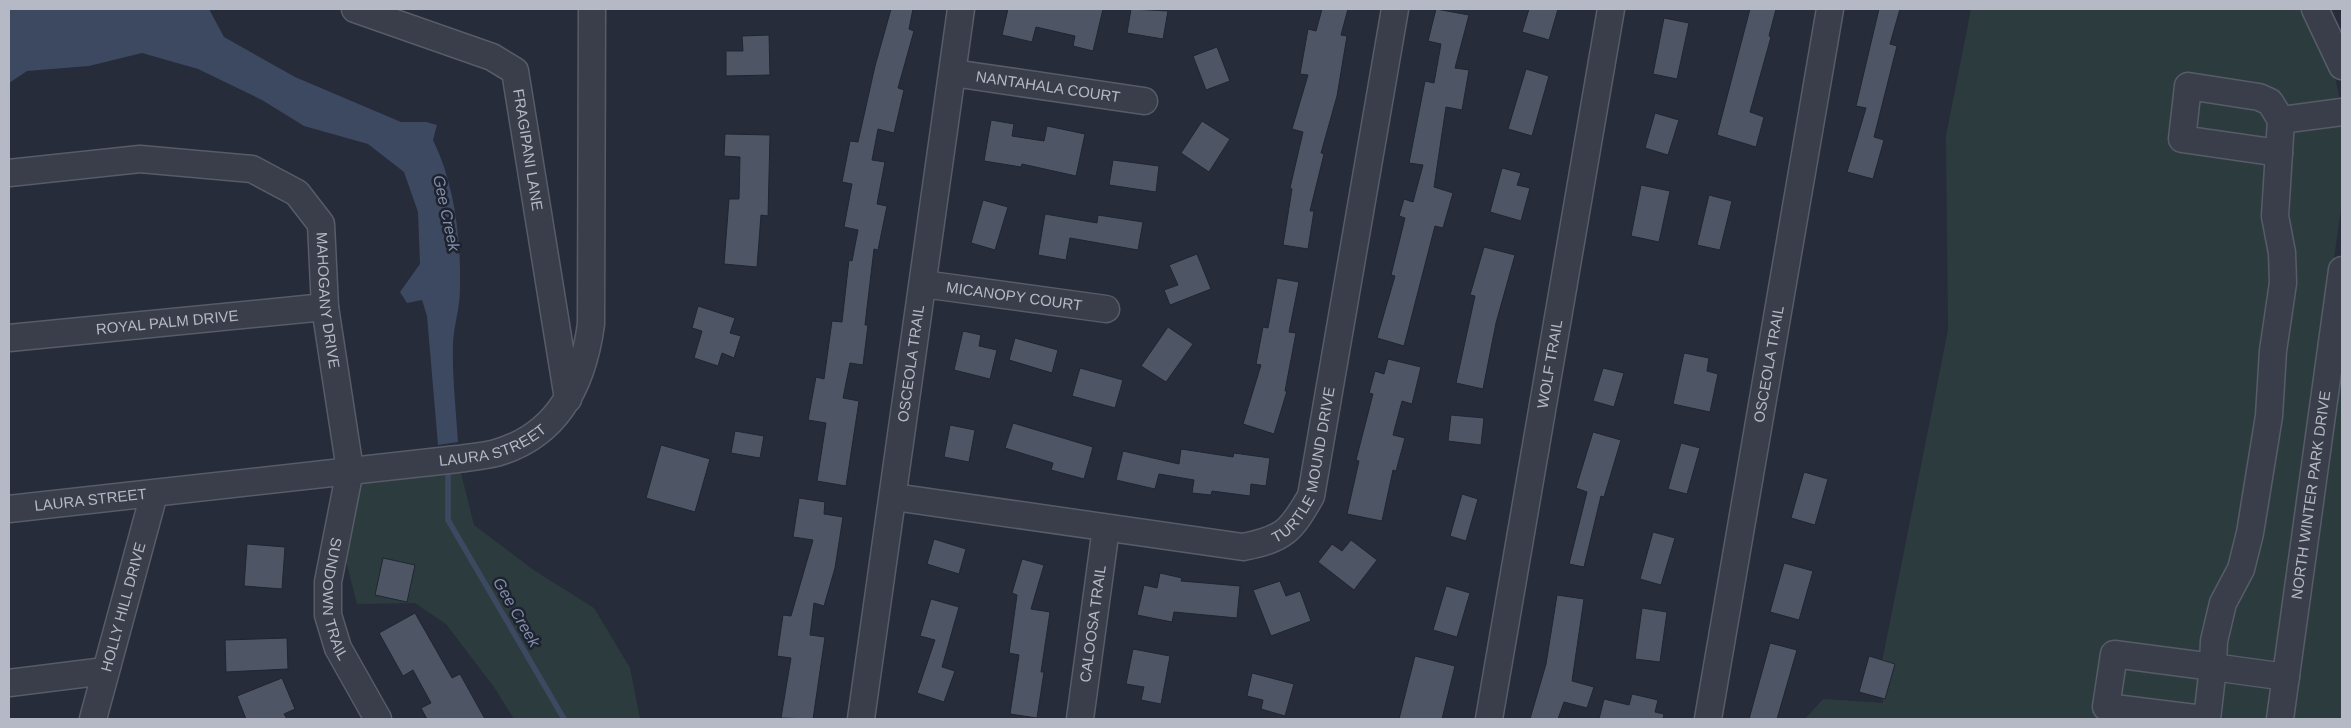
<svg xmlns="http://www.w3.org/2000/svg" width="2351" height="728" font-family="Helvetica,sans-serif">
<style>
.green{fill:#2c3c3e}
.water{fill:#3d4960}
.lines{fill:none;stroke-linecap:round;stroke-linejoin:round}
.stream{stroke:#3d4960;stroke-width:5.5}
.building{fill:#4e5665;stroke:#202531}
.minor-casing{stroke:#575c68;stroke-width:29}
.minor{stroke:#393e4a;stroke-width:26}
.labels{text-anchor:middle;stroke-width:5;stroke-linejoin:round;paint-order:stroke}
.street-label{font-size:15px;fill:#b5b9c5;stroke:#1e232f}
.water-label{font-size:16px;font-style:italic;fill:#808eaa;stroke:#1e232f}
</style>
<rect width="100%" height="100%" fill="#262c39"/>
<path class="green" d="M 1971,9 L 2302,9 L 2334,73 L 2342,109 L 2342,201 L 2270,719 L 1805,719 L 1823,699 L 1883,703 L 1879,677 L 1948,330 L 1946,136 Z
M 2342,339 L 2342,719 L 2290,719 Z
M 460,469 L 474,525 L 535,571 L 594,608 L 630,668 L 640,719 L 514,719 L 494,687 L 446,624 L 415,603 L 357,604 L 344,553 L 359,480 Z"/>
<path class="water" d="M 9,9 L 209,9 L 224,37 L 295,77 L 401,122 L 426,122 L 437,125 L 433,140 C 455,185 461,239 460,289 C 460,307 454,325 453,343 C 452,376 456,409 458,442 L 438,445 L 427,316 L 422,300 L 407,303 L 400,292 L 420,264 L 418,212 L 404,172 L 368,144 L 304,126 L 262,100 L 198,69 L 142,53 L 89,66 L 27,71 L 9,83 Z"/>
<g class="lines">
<path class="stream" d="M 448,468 L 448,520 L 564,719"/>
</g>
<path class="building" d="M 891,9 L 913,9 L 909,29 L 914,31 L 898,88 L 904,90 L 894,133 L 878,129 L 872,160 L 885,162 L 877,204 L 887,206 L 878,250 L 874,249 L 865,325 L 868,325 L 863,365 L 850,363 L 843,398 L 859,401 L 846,486 L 817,481 L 826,423 L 808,420 L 816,377 L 824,379 L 832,321 L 842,322 L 849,260 L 852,261 L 858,230 L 844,227 L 852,184 L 842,182 L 850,141 L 858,142 L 875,66 Z
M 1008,9 L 1103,9 L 1093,51 L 1073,46 L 1075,36 L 1036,27 L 1032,42 L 1002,35 Z
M 1131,9 L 1168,11 L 1163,39 L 1127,33 Z
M 1322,9 L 1348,9 L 1341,35 L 1347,36 L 1337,96 L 1321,153 L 1324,154 L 1310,211 L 1314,211 L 1308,249 L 1283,245 L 1292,189 L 1290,188 L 1303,132 L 1292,129 L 1308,75 L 1300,74 L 1308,29 L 1316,31 Z
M 1436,9 L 1469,15 L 1455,68 L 1469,70 L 1462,110 L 1446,107 L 1434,187 L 1453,193 L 1443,228 L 1435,226 L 1404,346 L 1377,338 L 1395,276 L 1391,275 L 1405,218 L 1399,216 L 1404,199 L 1413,202 L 1423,165 L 1409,163 L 1425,81 L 1434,83 L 1441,44 L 1428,41 Z
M 1529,9 L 1558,9 L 1549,40 L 1522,32 Z
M 1750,9 L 1776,9 L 1769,36 L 1771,37 L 1750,112 L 1764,117 L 1756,147 L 1717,135 Z
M 1879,9 L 1900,9 L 1890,44 L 1897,46 L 1874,137 L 1884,140 L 1873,179 L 1847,172 L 1866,108 L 1856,106 Z
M 1664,18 L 1689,23 L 1677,79 L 1653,74 Z
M 769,35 L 770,75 L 726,76 L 726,51 L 743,51 L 742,36 Z
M 1217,47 L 1230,81 L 1206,90 L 1193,56 Z
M 1526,69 L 1549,76 L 1532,136 L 1508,129 Z
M 1655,113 L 1679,120 L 1668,155 L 1645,148 Z
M 991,120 L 1014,124 L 1012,136 L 1044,141 L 1047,126 L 1085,134 L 1076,176 L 1022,164 L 1021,167 L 984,161 Z
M 1202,121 L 1230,139 L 1209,172 L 1181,153 Z
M 725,134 L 770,135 L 768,216 L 761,215 L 757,267 L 724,264 L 729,199 L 739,199 L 740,157 L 724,156 Z
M 1113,160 L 1159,166 L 1156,192 L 1109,185 Z
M 1502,168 L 1521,173 L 1517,185 L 1530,188 L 1521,221 L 1490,212 Z
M 1641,185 L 1670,191 L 1659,242 L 1631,236 Z
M 1709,195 L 1732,201 L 1720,250 L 1697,245 Z
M 983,200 L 1008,207 L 995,250 L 971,243 Z
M 1045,214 L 1097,223 L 1098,215 L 1143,222 L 1138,250 L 1070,238 L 1066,260 L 1038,255 Z
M 1484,247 L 1515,255 L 1496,323 L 1483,389 L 1456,383 L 1475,296 L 1470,295 Z
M 1197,254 L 1211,289 L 1170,305 L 1164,290 L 1178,285 L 1169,265 Z
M 1277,278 L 1299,282 L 1289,332 L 1296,333 L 1285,391 L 1287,391 L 1274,434 L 1243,424 L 1261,365 L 1256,364 L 1263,327 L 1268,328 Z
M 698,306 L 735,318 L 730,333 L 741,336 L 734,358 L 722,353 L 718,366 L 694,358 L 702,331 L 692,328 Z
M 1168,327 L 1193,344 L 1166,382 L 1141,366 Z
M 963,331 L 981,335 L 979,346 L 997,350 L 990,379 L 954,370 Z
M 1015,338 L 1058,350 L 1052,373 L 1009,360 Z
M 1684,353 L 1709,358 L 1707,371 L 1718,374 L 1710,412 L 1673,404 Z
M 1388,359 L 1421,367 L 1412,404 L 1402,401 L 1393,435 L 1405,438 L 1396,471 L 1393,470 L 1382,521 L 1347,514 L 1359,461 L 1356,460 L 1373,394 L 1369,393 L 1375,371 L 1384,374 Z
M 1080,368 L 1123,380 L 1115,408 L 1072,396 Z
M 1603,368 L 1624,373 L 1614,407 L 1593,401 Z
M 1451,415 L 1484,418 L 1481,445 L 1448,441 Z
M 1013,423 L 1093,447 L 1084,479 L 1051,470 L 1053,463 L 1005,448 Z
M 950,425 L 975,430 L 969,462 L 944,457 Z
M 735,431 L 764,436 L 760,458 L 731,453 Z
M 1593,432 L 1621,440 L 1604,497 L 1601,496 L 1584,567 L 1569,564 L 1587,492 L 1576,488 Z
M 1681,443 L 1700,448 L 1687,494 L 1668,489 Z
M 661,445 L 710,459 L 695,512 L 646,498 Z
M 1181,449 L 1233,457 L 1234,453 L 1270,458 L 1266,486 L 1251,484 L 1250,496 L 1212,491 L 1211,495 L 1192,493 L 1194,480 L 1159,474 L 1155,489 L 1116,480 L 1123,451 L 1179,464 Z
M 1804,472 L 1828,479 L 1815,525 L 1791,518 Z
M 1462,494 L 1478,499 L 1466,541 L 1450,536 Z
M 799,498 L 825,502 L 824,514 L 843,517 L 835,568 L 824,606 L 814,603 L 810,635 L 825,637 L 813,719 L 781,718 L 791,658 L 777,656 L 783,615 L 791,616 L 813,540 L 793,537 Z
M 1653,532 L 1675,538 L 1661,585 L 1640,579 Z
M 934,539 L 966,549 L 959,574 L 927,564 Z
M 1351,540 L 1377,560 L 1354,590 L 1318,562 L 1332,544 L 1342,551 Z
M 247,544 L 285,547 L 282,589 L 244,586 Z
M 383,558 L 415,565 L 407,602 L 375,595 Z
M 1022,559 L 1044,565 L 1031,609 L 1050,612 L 1041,672 L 1044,672 L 1037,718 L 1010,714 L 1019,655 L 1009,653 L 1017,595 L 1012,593 Z
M 1784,563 L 1813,571 L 1799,620 L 1770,612 Z
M 1160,573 L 1182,578 L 1181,581 L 1240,586 L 1237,618 L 1174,612 L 1172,622 L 1137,615 L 1144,585 L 1157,588 Z
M 1280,581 L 1286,596 L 1300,591 L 1311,621 L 1271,636 L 1253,590 Z
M 1446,586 L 1470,593 L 1457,637 L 1433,630 Z
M 1557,595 L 1584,599 L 1572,681 L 1594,687 L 1587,708 L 1564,702 L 1558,719 L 1530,719 L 1546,664 Z
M 931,599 L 959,607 L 942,667 L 955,671 L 944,702 L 917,693 L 935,640 L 920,636 Z
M 1642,608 L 1667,612 L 1660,662 L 1635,659 Z
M 415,613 L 452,678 L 460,674 L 485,719 L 427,719 L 421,708 L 431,703 L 413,670 L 403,676 L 379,633 Z
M 287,638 L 288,669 L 226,672 L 225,640 Z
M 1770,643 L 1797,650 L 1777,719 L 1749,719 Z
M 1133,649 L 1170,656 L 1161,704 L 1141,700 L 1144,687 L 1126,684 Z
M 1415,656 L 1455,666 L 1442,719 L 1399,719 Z
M 1869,656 L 1895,664 L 1885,699 L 1859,692 Z
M 1252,673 L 1294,684 L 1285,716 L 1261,709 L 1263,700 L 1247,696 Z
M 282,678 L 295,709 L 284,714 L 287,719 L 246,719 L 237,696 Z
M 1632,694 L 1658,700 L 1655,712 L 1664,714 L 1663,719 L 1599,719 L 1604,699 L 1629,705 Z"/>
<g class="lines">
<defs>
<g id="minor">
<path id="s1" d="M 355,9 L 492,57 L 515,71 L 568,399"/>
<path d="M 2315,9 L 2342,66"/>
<path id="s2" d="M 953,73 L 1144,101"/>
<path d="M 2279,153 L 2182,139 L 2188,86 L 2259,97 L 2270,102 L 2281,120"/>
<path id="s3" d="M 9,173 L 140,159 L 252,169 L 297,193 L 321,224 L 325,307 L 350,470 L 328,582 L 328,615 L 338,648 L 378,719"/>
<path id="s4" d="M 923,284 L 1106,309"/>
<path id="s5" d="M 9,338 L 325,307"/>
<path id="s6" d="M 894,497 L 1243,547 C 1284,539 1291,531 1311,496 L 1395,9"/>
<path id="s7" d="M 9,509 L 458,459 C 471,457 484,456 496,453 C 559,435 583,383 591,324 L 592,9"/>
<path d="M 2286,677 L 2213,667 L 2214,641 L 2223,603 L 2241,569 L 2250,533 L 2269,416 L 2273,351 L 2283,283 L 2282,253 L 2275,216 L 2281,120 L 2342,112"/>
<path d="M 9,683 L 105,671"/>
<path id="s8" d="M 93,719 L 154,494"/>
<path id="s9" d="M 861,719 L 961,9"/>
<path id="s10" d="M 1080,719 L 1106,528"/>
<path id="s11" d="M 1489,719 L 1611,9"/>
<path id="s12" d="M 1708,719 L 1830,9"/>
<path d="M 2203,719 L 2106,707 L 2114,654 L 2213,667 L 2207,719"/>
<path id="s13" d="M 2280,719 L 2342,270"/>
</g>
</defs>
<use href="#minor" class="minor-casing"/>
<use href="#minor" class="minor"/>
</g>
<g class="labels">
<g class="street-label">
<text dy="5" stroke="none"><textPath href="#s2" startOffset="96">NANTAHALA COURT</textPath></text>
<text dy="5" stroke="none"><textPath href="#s1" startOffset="252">FRAGIPANI LANE</textPath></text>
<text dy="5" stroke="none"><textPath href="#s4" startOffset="92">MICANOPY COURT</textPath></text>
<text dy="5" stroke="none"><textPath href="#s3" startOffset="411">MAHOGANY DRIVE</textPath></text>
<text dy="5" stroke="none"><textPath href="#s5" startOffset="159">ROYAL PALM DRIVE</textPath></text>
<text dy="5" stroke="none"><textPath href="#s9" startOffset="359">OSCEOLA TRAIL</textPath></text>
<text dy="5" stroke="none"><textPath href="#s11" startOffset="360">WOLF TRAIL</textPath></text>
<text dy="5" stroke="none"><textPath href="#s12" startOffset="360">OSCEOLA TRAIL</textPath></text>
<text dy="5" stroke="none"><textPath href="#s7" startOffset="489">LAURA STREET</textPath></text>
<text dy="5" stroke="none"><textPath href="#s6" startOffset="468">TURTLE MOUND DRIVE</textPath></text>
<text dy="5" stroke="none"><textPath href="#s13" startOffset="226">NORTH WINTER PARK DRIVE</textPath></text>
<text dy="5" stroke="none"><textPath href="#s7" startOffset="82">LAURA STREET</textPath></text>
<text dy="5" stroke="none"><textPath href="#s3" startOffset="714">SUNDOWN TRAIL</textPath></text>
<text dy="5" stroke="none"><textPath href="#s8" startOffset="116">HOLLY HILL DRIVE</textPath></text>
<text dy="5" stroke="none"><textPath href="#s10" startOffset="96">CALOOSA TRAIL</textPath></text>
</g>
<g class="water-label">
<text transform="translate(447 213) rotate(78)" y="6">Gee Creek</text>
<text transform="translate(517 612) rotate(60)" y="6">Gee Creek</text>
</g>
</g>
<rect width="2351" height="728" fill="none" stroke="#b5b9c5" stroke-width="20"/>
</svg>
